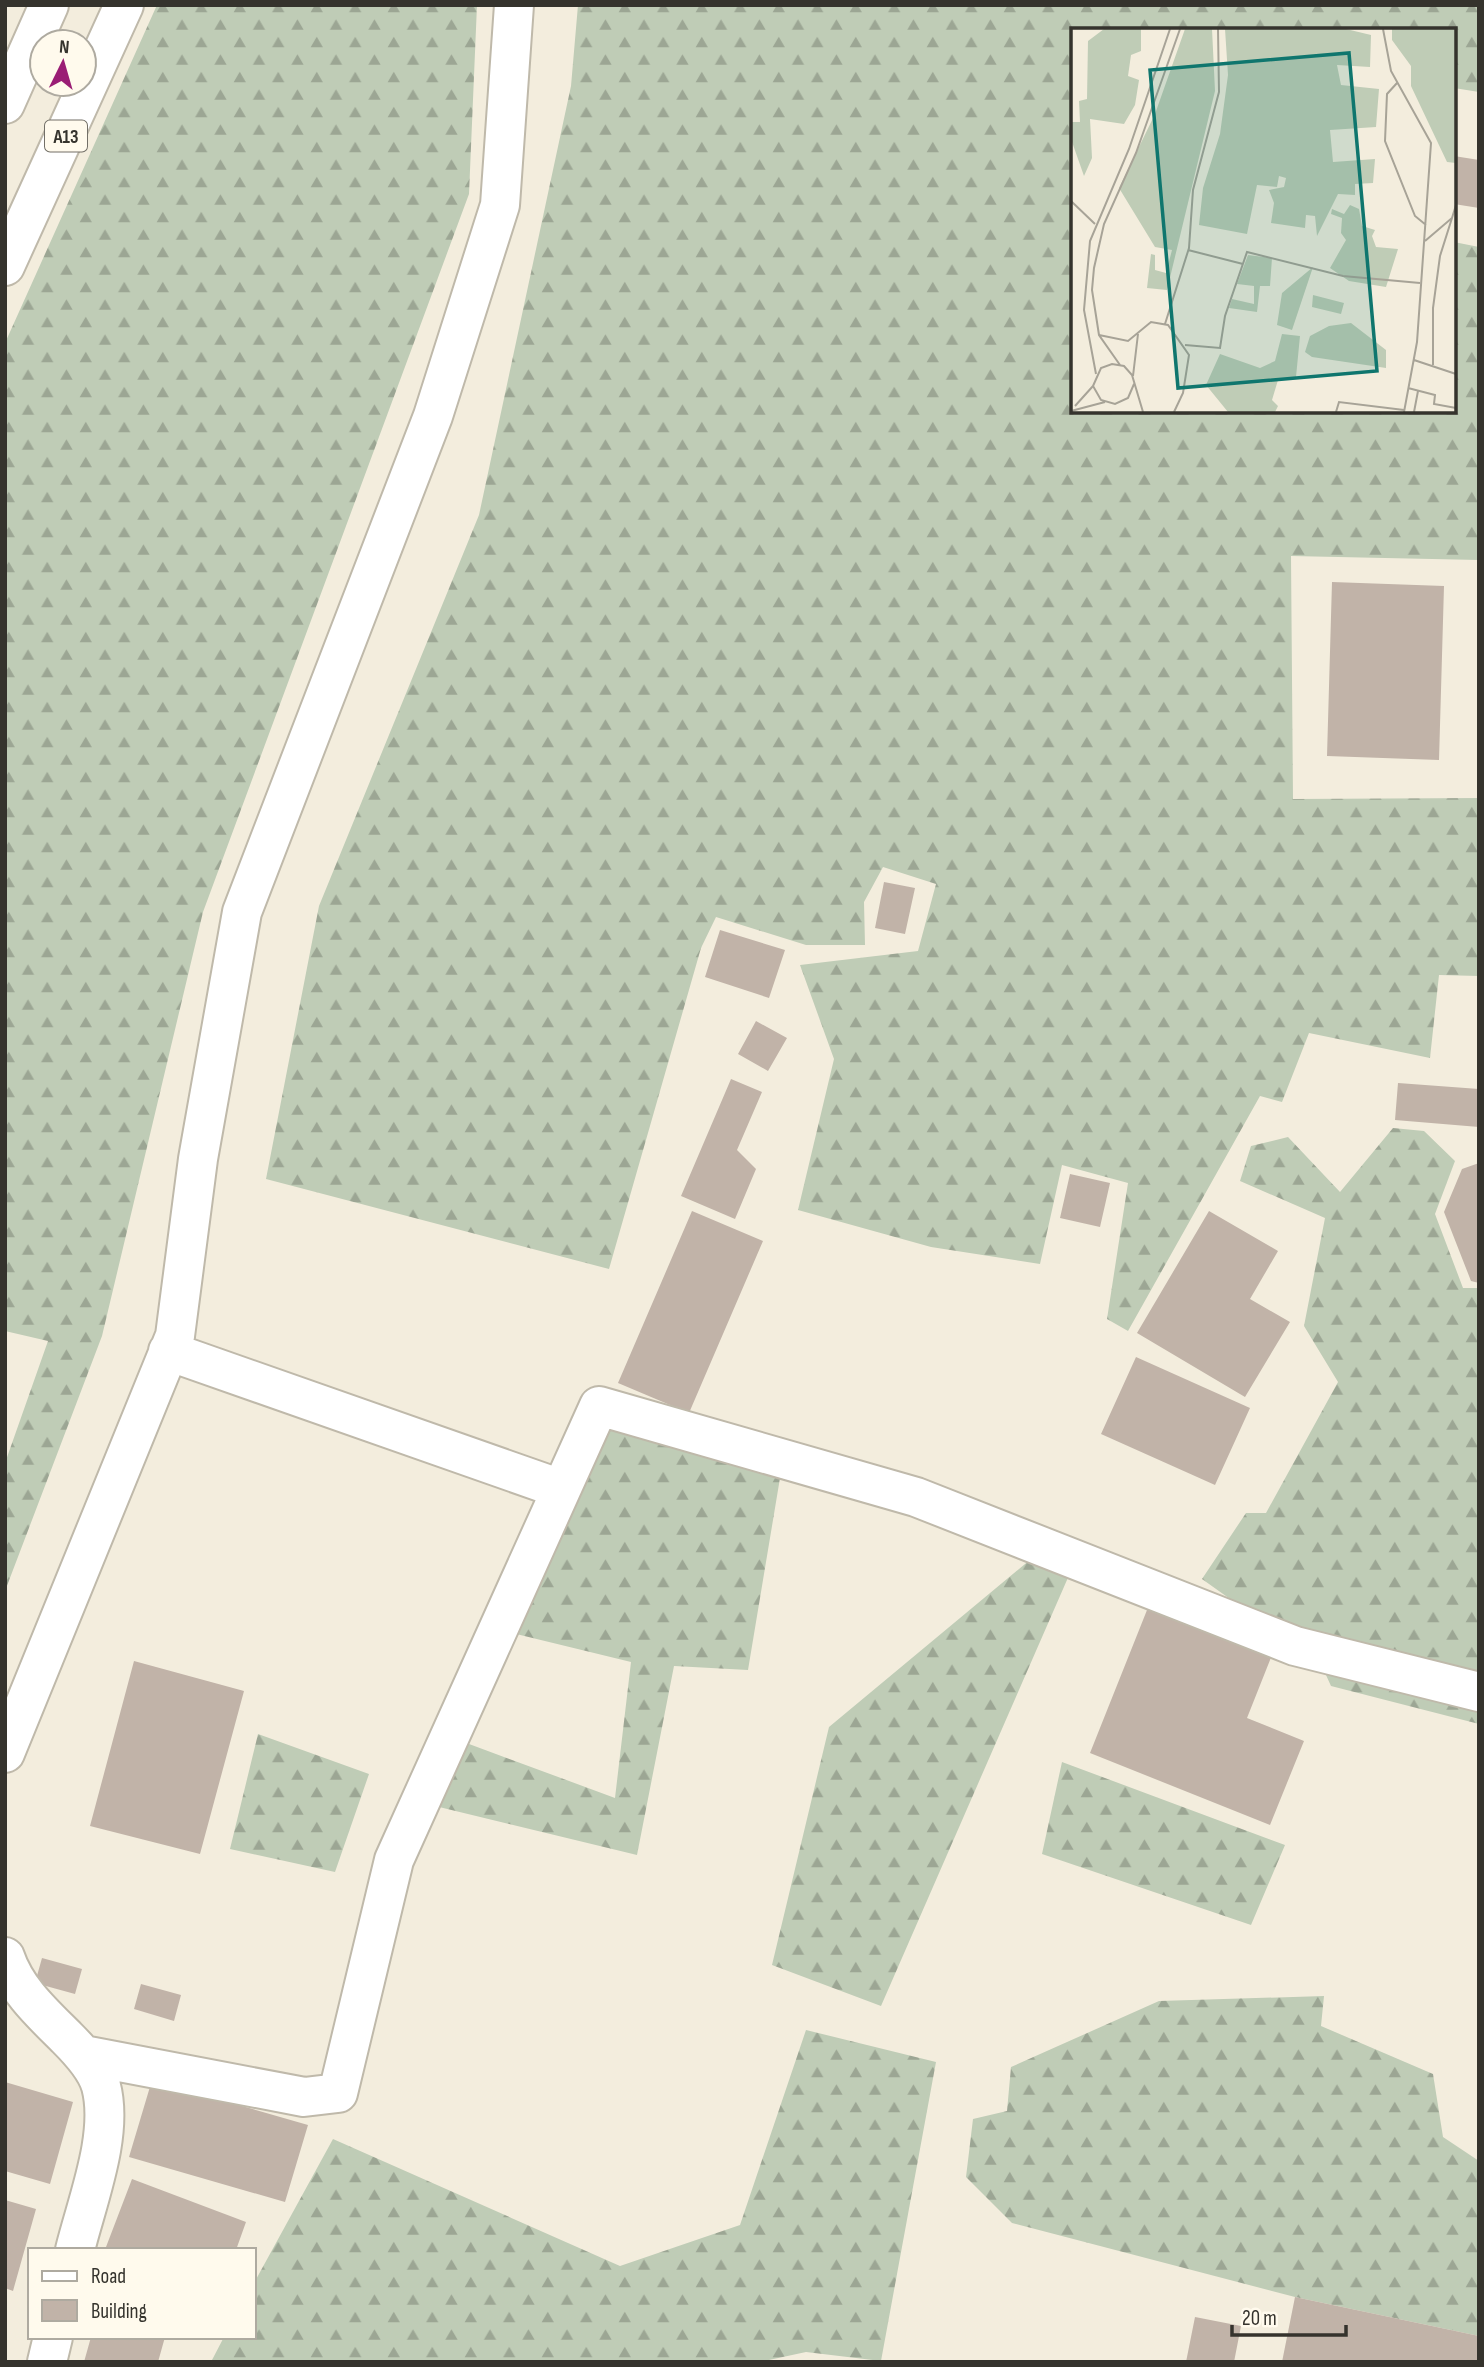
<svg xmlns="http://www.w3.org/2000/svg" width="1484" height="2367" font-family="'Sofia Sans Condensed',sans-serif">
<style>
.forest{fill:url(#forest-firs)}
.building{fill:#c1b3a8}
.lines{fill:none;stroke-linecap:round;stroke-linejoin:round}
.minor-casing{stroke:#bfb9aa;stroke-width:42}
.highway-casing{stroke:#bfb9aa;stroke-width:42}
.minor{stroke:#fff;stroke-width:38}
.highway{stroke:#fff;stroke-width:38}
.labels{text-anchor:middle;stroke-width:5;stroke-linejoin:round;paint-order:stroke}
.shield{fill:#fffaed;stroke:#726f67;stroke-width:2}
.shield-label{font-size:19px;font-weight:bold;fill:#35332d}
.inset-road{fill:none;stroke:#a7a397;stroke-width:2}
.view{fill:#0f766e;fill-opacity:0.15;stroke:#0f766e;stroke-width:3.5}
.inset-edge{fill:none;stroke:#35332d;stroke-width:3.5}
</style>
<defs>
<pattern id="forest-firs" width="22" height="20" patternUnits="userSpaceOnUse" patternTransform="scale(1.75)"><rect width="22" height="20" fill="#bfccb6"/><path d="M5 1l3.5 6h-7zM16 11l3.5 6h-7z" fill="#9ca694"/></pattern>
</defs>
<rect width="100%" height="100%" fill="#f3eddd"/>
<path class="forest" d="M 157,5 L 477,5 L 469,194 L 203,912 L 102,1336 L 5,1591 L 5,1463 L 48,1341 L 5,1331 L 5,343 Z
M 578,5 L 1479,5 L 1479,92 L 1454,88 L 1454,30 L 1073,30 L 1073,411 L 1454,411 L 1454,242 L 1479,247 L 1479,560 L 1291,556 L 1293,799 L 1479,798 L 1479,976 L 1439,975 L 1430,1058 L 1309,1033 L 1282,1102 L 1260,1096 L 1128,1331 L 1107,1319 L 1128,1183 L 1062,1165 L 1040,1264 L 931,1247 L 798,1210 L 834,1059 L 800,965 L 918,951 L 936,884 L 883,867 L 864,902 L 865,945 L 806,945 L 716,917 L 701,948 L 609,1269 L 266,1179 L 319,906 L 479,515 L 571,86 Z
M 1393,1128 L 1424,1131 L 1455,1161 L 1435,1214 L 1463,1288 L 1479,1288 L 1479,1672 L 1268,1626 L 1202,1579 L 1246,1513 L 1266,1513 L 1338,1382 L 1304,1326 L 1325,1218 L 1240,1181 L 1251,1146 L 1288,1137 L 1340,1192 Z
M 603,1427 L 782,1466 L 748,1670 L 674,1666 L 637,1855 L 435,1806 L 461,1741 L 615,1798 L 631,1662 L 508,1632 Z
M 1077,1557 L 881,2006 L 772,1965 L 829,1727 L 1031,1559 Z
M 1321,1664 L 1479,1673 L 1479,1724 L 1331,1686 Z
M 258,1734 L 369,1774 L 335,1872 L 230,1849 Z
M 1062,1762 L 1285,1845 L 1251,1925 L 1042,1854 Z
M 1324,1996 L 1321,2026 L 1433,2074 L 1443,2137 L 1479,2161 L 1479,2336 L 1295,2297 L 1012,2223 L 966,2177 L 973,2119 L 1007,2111 L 1011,2067 L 1159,2001 Z
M 806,2030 L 936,2062 L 881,2361 L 806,2352 L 760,2362 L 212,2360 L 224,2337 L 254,2337 L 254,2283 L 333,2139 L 620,2266 L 740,2225 Z"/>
<path class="building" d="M 1454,156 L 1479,160 L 1479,208 L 1454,204 Z
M 1332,582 L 1444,586 L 1439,760 L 1327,756 Z
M 884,882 L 915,888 L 905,934 L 875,928 Z
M 720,930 L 785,950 L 769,998 L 705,977 Z
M 756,1021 L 787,1038 L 768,1071 L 738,1054 Z
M 731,1079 L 762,1092 L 737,1150 L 756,1169 L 735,1219 L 681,1196 Z
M 1398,1083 L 1479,1089 L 1479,1127 L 1395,1120 Z
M 1479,1163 L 1479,1283 L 1471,1281 L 1444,1212 L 1462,1169 Z
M 1070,1174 L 1110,1183 L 1100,1227 L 1060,1218 Z
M 692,1211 L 763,1241 L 689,1413 L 618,1383 Z
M 1209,1211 L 1278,1251 L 1250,1299 L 1290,1322 L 1245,1397 L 1137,1333 Z
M 1136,1357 L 1250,1408 L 1215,1485 L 1101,1434 Z
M 1153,1595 L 1276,1645 L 1247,1718 L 1304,1741 L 1270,1825 L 1090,1753 Z
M 134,1661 L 244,1691 L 200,1854 L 90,1826 Z
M 42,1958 L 82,1969 L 75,1994 L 35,1983 Z
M 141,1984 L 181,1995 L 174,2021 L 134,2009 Z
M 152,2080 L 308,2125 L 285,2202 L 129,2157 Z
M 5,2082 L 73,2102 L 50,2184 L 5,2171 Z
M 132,2179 L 246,2222 L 236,2250 L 106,2247 Z
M 5,2200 L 36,2209 L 13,2291 L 5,2288 Z
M 1295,2297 L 1479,2336 L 1479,2362 L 1282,2362 Z
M 1195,2317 L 1241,2326 L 1234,2362 L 1186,2362 Z
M 91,2337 L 165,2337 L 158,2362 L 84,2362 Z"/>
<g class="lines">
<defs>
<path id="minor" d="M 168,1351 L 561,1489
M 5,1753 L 175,1336 L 198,1159 L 242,912 L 433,416 L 500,205 L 514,5
M 5,1957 C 16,1990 43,2014 67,2038 C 80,2051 96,2068 101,2086 C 114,2135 87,2201 75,2250
M 83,2055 L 304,2097 L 338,2093 L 394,1860 L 599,1406 L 916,1497 L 1295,1646 L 1479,1692
M 47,2362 L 53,2337"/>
<path id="highway" d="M 5,104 L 49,5
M 5,266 L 124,5"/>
</defs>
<use href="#minor" class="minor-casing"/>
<use href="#highway" class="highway-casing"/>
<use href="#minor" class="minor"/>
<use href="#highway" class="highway"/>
</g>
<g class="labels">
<rect class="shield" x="45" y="120.5" width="42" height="31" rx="5"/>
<g class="shield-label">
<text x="66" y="143">A13</text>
</g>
</g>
<g transform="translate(1071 28)">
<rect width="385" height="385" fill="#f3eddd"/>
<path d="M 33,1 L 70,1 L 70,23 L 60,27 L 57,48 L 68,52 L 64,77 L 53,96 L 19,91 L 21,130 L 13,148 L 0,111 L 0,94 L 9,94 L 8,73 L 16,71 L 17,13 ZM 114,1 L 141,1 L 144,63 L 96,262 L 76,260 L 80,226 L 84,227 L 84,242 L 95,245 L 101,222 L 84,219 L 48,160 L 84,86 ZM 154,1 L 275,1 L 300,7 L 299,39 L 266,37 L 270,57 L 308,61 L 305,99 L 259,102 L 262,134 L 304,131 L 302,155 L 284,156 L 284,167 L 267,166 L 246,208 L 244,188 L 235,187 L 234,200 L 200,195 L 203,175 L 198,162 L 213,159 L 215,150 L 208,148 L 206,159 L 186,157 L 176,206 L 128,197 L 132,160 L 149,106 L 157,47 ZM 321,1 L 385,1 L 385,135 L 376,134 L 340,58 L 340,38 L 321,12 ZM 279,177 L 288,181 L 291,198 L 304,202 L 301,208 L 305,219 L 327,221 L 315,259 L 278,253 L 259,240 L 275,212 L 270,205 L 271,190 L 260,186 L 261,181 L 273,186 ZM 177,227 L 201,230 L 199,258 L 189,258 L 186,284 L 158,280 L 161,271 L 183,276 L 183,258 L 166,256 ZM 242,239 L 221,302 L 206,297 L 211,265 ZM 242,267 L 273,275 L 270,286 L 241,279 ZM 280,295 L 315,322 L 315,340 L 241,329 L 234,324 L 239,308 L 258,298 ZM 211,306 L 229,308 L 225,349 L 207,352 L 201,372 L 207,378 L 204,384 L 157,384 L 135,357 L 149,326 L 189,340 L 204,333 Z" fill="#bfccb6"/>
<path class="inset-road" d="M 312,1 L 320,43 L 360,115 L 346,314 L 333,384M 326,55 L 316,66 L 314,113 L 344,188 L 355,197M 0,173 L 24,196M 354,213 L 381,190 L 385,177M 117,222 L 172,236M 94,296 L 118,220 L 122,162 L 148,64 L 147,1M 28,307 L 57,313 L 80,294 L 97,297 L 118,327 L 112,365 L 103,384M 114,317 L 149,320 L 154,288 L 176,224 L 272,248 L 349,255M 343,332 L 385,346M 49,337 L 28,307 L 21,262 L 23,240 L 33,196 L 65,125 L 109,1M 362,337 L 362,280 L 369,228 L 381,190M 25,346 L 13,282 L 19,213 L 58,121 L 99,1M 62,348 L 67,306M 63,356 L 57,370 L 44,376 L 30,372 L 22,358 L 30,340 L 41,336 L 53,338 L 61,347 L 72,384M 337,360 L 364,367 L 363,376 L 385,380M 4,378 L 22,358M 0,383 L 34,374M 265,384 L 268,374 L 333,382M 343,384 L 347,363"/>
<path class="view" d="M 278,25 L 306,343 L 107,360 L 79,42 Z"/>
<rect width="385" height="385" class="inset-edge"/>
</g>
<rect width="1484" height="2367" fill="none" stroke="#35332d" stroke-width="14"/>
<rect x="28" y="2248" width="228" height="91" fill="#fffaed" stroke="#aeaaa0" stroke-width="2"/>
<rect x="42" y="2271" width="35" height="10" fill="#ffffff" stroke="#aeaaa0" stroke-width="2"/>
<text x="91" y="2283" font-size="21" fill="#35332d">Road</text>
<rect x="42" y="2300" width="35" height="21" fill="#c1b3a8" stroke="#aeaaa0" stroke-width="2"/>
<text x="91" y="2318" font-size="21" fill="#35332d">Building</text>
<g transform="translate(63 63) rotate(5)"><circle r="33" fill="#fffaed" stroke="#aeaaa0" stroke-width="2"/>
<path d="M0-5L12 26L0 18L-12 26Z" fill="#9a1d75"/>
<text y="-10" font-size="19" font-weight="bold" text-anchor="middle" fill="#35332d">N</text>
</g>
<path d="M1232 2325v10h114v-10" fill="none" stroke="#35332d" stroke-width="3.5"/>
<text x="1242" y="2325" font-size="21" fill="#35332d" stroke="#fffaed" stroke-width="5" paint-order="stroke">20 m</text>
</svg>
